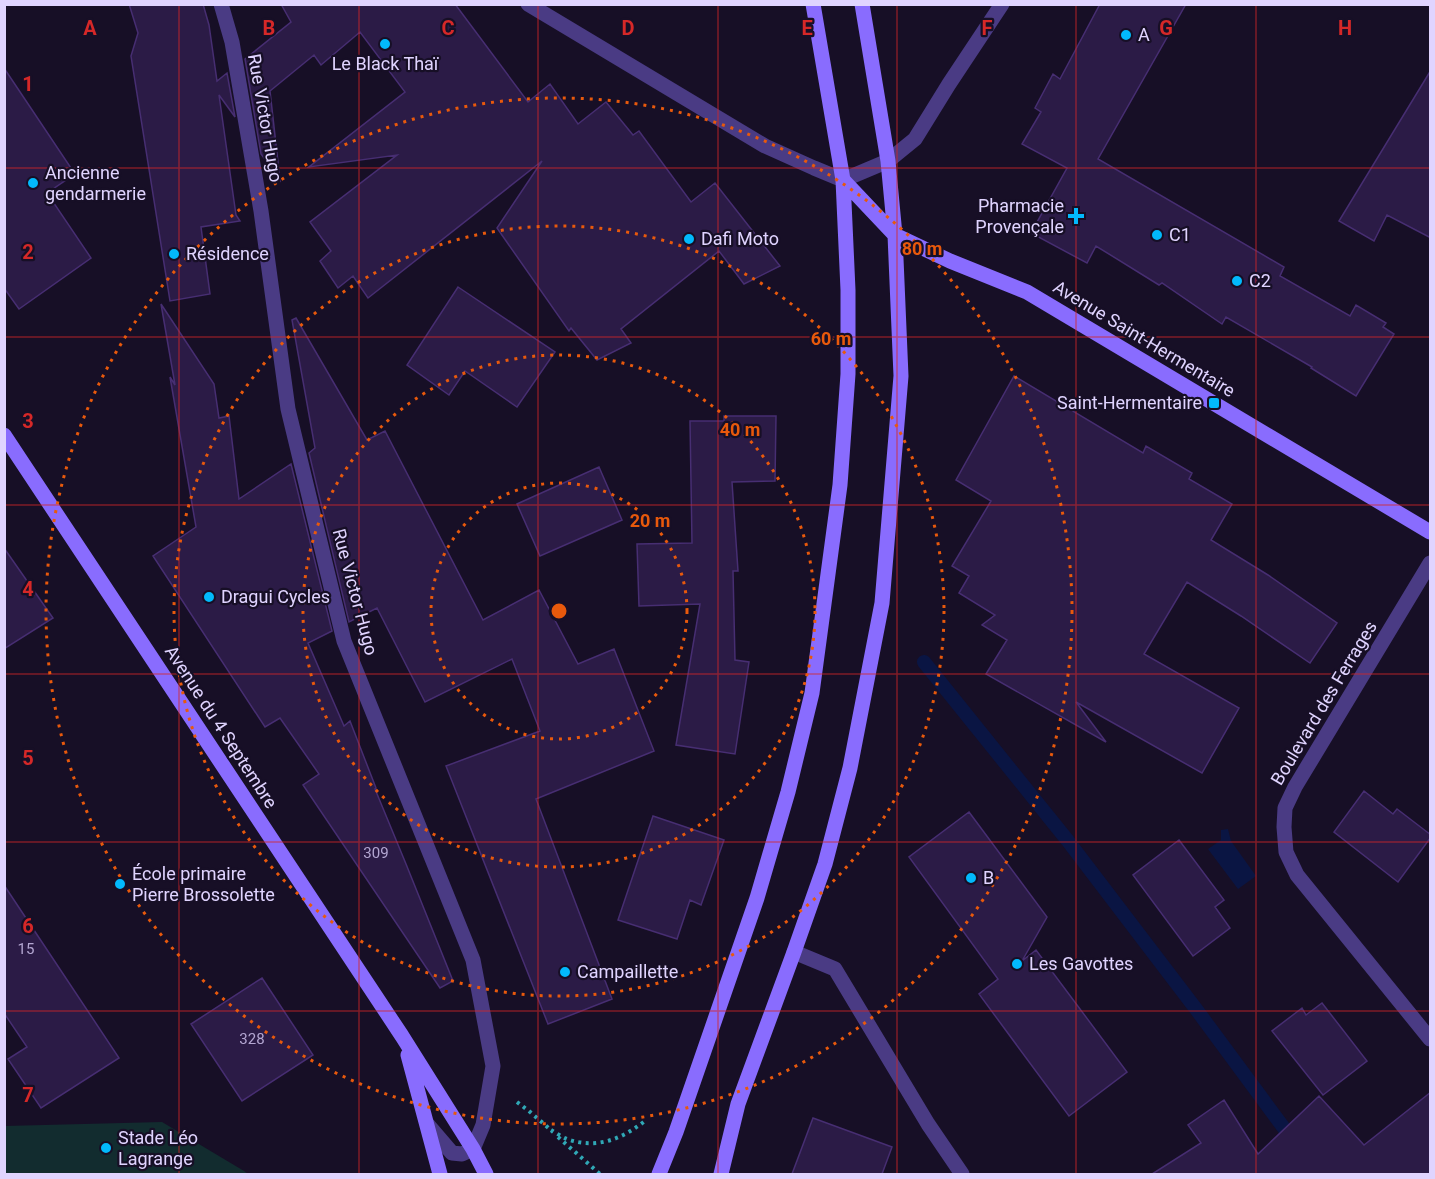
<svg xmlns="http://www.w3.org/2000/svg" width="1435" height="1179" font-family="Roboto,sans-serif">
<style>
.green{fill:#122c2f}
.water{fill:#0a1543}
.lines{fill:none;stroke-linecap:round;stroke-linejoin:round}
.stream{stroke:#0a1543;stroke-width:14}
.building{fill:#2b1b46;stroke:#472e72;stroke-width:1.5}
.path{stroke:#30a8b6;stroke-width:4;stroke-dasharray:3 4.5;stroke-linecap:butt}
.lane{stroke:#4a3b84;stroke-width:15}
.street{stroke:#4a3b84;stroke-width:15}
.secondary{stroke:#896cfe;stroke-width:15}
.grid{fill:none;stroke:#d62828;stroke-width:1.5;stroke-opacity:0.55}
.ring{fill:none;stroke:#e8590c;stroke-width:3;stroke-dasharray:3 6}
.poi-dot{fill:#02b9fc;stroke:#170f26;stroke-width:2}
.labels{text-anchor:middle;stroke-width:4.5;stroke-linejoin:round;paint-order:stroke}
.number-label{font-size:15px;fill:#b3a6d1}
.poi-label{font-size:18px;fill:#e0d4ff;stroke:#170f26;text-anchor:start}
.street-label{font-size:18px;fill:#e0d4ff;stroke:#170f26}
.grid-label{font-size:20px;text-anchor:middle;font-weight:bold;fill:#d62828;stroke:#170f26;stroke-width:4.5;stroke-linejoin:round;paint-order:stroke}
.centre{fill:#e8590c;stroke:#170f26;stroke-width:3}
.ring-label{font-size:18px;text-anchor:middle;font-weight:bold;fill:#e8590c;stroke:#170f26;stroke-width:4.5;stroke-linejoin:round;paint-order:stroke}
</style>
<rect width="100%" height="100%" fill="#170f26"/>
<path class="green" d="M 162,1122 L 244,1171 L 248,1174 L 5,1174 L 5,1126 Z"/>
<path class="water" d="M 1228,829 L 1231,841 L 1256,876 L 1238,889 L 1208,849 L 1221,840 L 1221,830 Z"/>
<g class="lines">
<path class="stream" d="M 924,662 L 1068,841 L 1196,1009 L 1295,1143"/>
</g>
<path class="building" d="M 129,4 L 203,4 L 209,25 L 217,81 L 227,73 L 235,117 L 219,95 L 236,215 L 240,221 L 201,227 L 210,294 L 170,301 L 131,56 L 138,33 Z
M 281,4 L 455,4 L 528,102 L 550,84 L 578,124 L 606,102 L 633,135 L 639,131 L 691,202 L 715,183 L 780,266 L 744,284 L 719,251 L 621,329 L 631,343 L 597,360 L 571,328 L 569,331 L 497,228 L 542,161 L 368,298 L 353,276 L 338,288 L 320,261 L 331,251 L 310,222 L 397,155 L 309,167 L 405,92 L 360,32 L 321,65 L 314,55 L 270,91 L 280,180 L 261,154 L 245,59 L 291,22 Z
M 1100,4 L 1186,4 L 1098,159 L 1284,267 L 1280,276 L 1350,316 L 1356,305 L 1386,323 L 1383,327 L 1394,334 L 1356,396 L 1311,368 L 1312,367 L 1226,317 L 1222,324 L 1162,283 L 1159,285 L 1096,246 L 1087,263 L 1031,233 L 1067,168 L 1022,144 L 1041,112 L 1035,108 L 1053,74 L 1060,79 Z
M 4,68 L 75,174 L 47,193 L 91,258 L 19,309 L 4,288 Z
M 1431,70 L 1431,238 L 1387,215 L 1374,241 L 1339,221 Z
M 458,287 L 555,352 L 517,407 L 465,371 L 449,395 L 407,365 Z
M 161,304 L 214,384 L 219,418 L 229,416 L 239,499 L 291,464 L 332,631 L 308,643 L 344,726 L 350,721 L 376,788 L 375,789 L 406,864 L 453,981 L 440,988 L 303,785 L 319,774 L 280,718 L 265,727 L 153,556 L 196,527 L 170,377 L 175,385 Z
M 296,318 L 367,440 L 385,431 L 483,620 L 539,590 L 578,664 L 614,649 L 654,751 L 536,799 L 612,999 L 548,1024 L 446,766 L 540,731 L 512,659 L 425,702 L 377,608 L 349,622 L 309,453 L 315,448 L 292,320 Z
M 1014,376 L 1143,453 L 1146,446 L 1192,473 L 1189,479 L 1232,504 L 1211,540 L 1268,575 L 1337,623 L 1310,663 L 1241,616 L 1187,582 L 1144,654 L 1239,708 L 1202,773 L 1076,702 L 1106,742 L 986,674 L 1007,640 L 982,625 L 995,615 L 959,593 L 969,576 L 952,566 L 991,501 L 956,480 Z
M 724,416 L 776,416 L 775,481 L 732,482 L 738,571 L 733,571 L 735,660 L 749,662 L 735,754 L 676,745 L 700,604 L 639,606 L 637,544 L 692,543 L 690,421 L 724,421 Z
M 599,467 L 622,520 L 540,556 L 517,504 Z
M 4,548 L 53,618 L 4,649 Z
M 1364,791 L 1393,814 L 1397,809 L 1431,835 L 1431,837 L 1398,882 L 1334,832 Z
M 969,812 L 1047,917 L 1022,961 L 1036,950 L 1127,1072 L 1069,1116 L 979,994 L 998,979 L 909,857 Z
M 653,816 L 724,840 L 701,905 L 690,900 L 677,939 L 618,920 Z
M 1179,840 L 1224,900 L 1215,907 L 1230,928 L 1193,956 L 1133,875 Z
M 4,885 L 119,1058 L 41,1108 L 8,1059 L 27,1047 L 4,1013 Z
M 262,978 L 313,1055 L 242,1101 L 191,1024 Z
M 1322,1003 L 1367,1061 L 1323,1095 L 1272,1031 L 1302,1008 L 1306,1015 Z
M 1431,1092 L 1431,1174 L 1152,1174 L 1201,1143 L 1188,1125 L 1224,1100 L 1258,1154 L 1319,1096 L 1364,1145 Z
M 813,1118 L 892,1147 L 882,1174 L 792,1174 Z"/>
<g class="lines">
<path class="path" d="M 517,1102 L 529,1111 L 553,1132
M 551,1130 C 556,1133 562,1137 567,1139 C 597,1150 624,1138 646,1120
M 558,1137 L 600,1174"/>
<path class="lane" d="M 794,952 L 835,969 L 928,1124 L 962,1174"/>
<path class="street" d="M 221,4 L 232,42 L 261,211 L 288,409 L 344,641 L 473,960 L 493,1066 L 483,1125 L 473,1149 L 462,1154 L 452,1153 L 428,1125
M 528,4 L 765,146 L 814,168 L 843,180 L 888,161 L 915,139 L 949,84 L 1002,4
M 1430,563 L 1295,787 L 1285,808 L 1284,827 L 1286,852 L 1297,875 L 1430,1039"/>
<path class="secondary" d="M 843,180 L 895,235 L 950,261 L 1027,292 L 1430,532
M 4,435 L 402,1036 L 473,1149 L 486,1174
M 408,1055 L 440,1174
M 659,1174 L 676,1132 L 757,898 L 788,792 L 812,693 L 840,485 L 848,374 L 848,290 L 843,180 L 813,4
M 721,1174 L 738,1104 L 794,952 L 825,864 L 850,768 L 882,603 L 901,376 L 895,235 L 888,161 L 862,4"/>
</g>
<path class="grid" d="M 179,4 L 179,1174M 359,4 L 359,1174M 538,4 L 538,1174M 718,4 L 718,1174M 897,4 L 897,1174M 1076,4 L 1076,1174M 1256,4 L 1256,1174M 4,168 L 1430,168M 4,337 L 1430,337M 4,505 L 1430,505M 4,674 L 1430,674M 4,842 L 1430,842M 4,1011 L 1430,1011"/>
<g class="ring">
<circle cx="559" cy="611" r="128"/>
<circle cx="559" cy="611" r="256"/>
<circle cx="559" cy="611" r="385"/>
<circle cx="559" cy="611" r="513"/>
</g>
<g class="poi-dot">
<circle cx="1126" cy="35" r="6"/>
<circle cx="385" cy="44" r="6"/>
<circle cx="33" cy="183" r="6"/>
<path d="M1073 207h6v6h6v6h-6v6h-6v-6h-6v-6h6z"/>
<circle cx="1157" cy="235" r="6"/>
<circle cx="689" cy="239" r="6"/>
<circle cx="174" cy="254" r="6"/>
<circle cx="1237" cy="281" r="6"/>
<rect x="1208" y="397" width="12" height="12" rx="3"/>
<circle cx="209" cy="597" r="6"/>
<circle cx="971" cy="878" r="6"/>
<circle cx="120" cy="884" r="6"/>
<circle cx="1017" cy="964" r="6"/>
<circle cx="565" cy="972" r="6"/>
<circle cx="106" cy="1148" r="6"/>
</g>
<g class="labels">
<g class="number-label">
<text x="376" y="858">309</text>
<text x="26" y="954">15</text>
<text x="252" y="1044">328</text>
</g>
<g class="poi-label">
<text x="1138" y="41">A</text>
<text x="385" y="70" text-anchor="middle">Le Black Thaï</text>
<text x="45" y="179">Ancienne<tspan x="45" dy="21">gendarmerie</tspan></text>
<text x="1064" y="212" text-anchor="end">Pharmacie<tspan x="1064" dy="21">Provençale</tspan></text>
<text x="1169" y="241">C1</text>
<text x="701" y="245">Dafi Moto</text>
<text x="186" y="260">Résidence</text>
<text x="1249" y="287">C2</text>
<text x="1202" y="409" text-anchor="end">Saint-Hermentaire</text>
<text x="221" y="603">Dragui Cycles</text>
<text x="132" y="880">École primaire<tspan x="132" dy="21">Pierre Brossolette</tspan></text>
<text x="983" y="884">B</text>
<text x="1029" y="970">Les Gavottes</text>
<text x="577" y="978">Campaillette</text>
<text x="118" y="1144">Stade Léo<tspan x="118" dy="21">Lagrange</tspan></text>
</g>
<g class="street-label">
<text transform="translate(265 118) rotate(80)" y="6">Rue Victor Hugo</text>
<text transform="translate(1144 339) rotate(31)" y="6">Avenue Saint-Hermentaire</text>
<text transform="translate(355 592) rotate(75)" y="6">Rue Victor Hugo</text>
<text transform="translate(1324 703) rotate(-59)" y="6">Boulevard des Ferrages</text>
<text transform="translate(221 727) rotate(57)" y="6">Avenue du 4 Septembre</text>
</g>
</g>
<g class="grid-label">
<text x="90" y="35">A</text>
<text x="269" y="35">B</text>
<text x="448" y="35">C</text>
<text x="628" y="35">D</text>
<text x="807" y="35">E</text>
<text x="987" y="35">F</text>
<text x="1166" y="35">G</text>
<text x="1345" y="35">H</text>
<text x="28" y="91">1</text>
<text x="28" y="259">2</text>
<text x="28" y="428">3</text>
<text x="28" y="596">4</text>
<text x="28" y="765">5</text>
<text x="28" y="933">6</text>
<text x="28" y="1102">7</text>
</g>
<circle cx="559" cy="611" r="9" class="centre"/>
<g class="ring-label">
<text x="922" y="255">80 m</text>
<text x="831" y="345">60 m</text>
<text x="740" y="436">40 m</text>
<text x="650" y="527">20 m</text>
</g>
<rect width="1435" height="1179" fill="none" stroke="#e0d4ff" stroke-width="12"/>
</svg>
